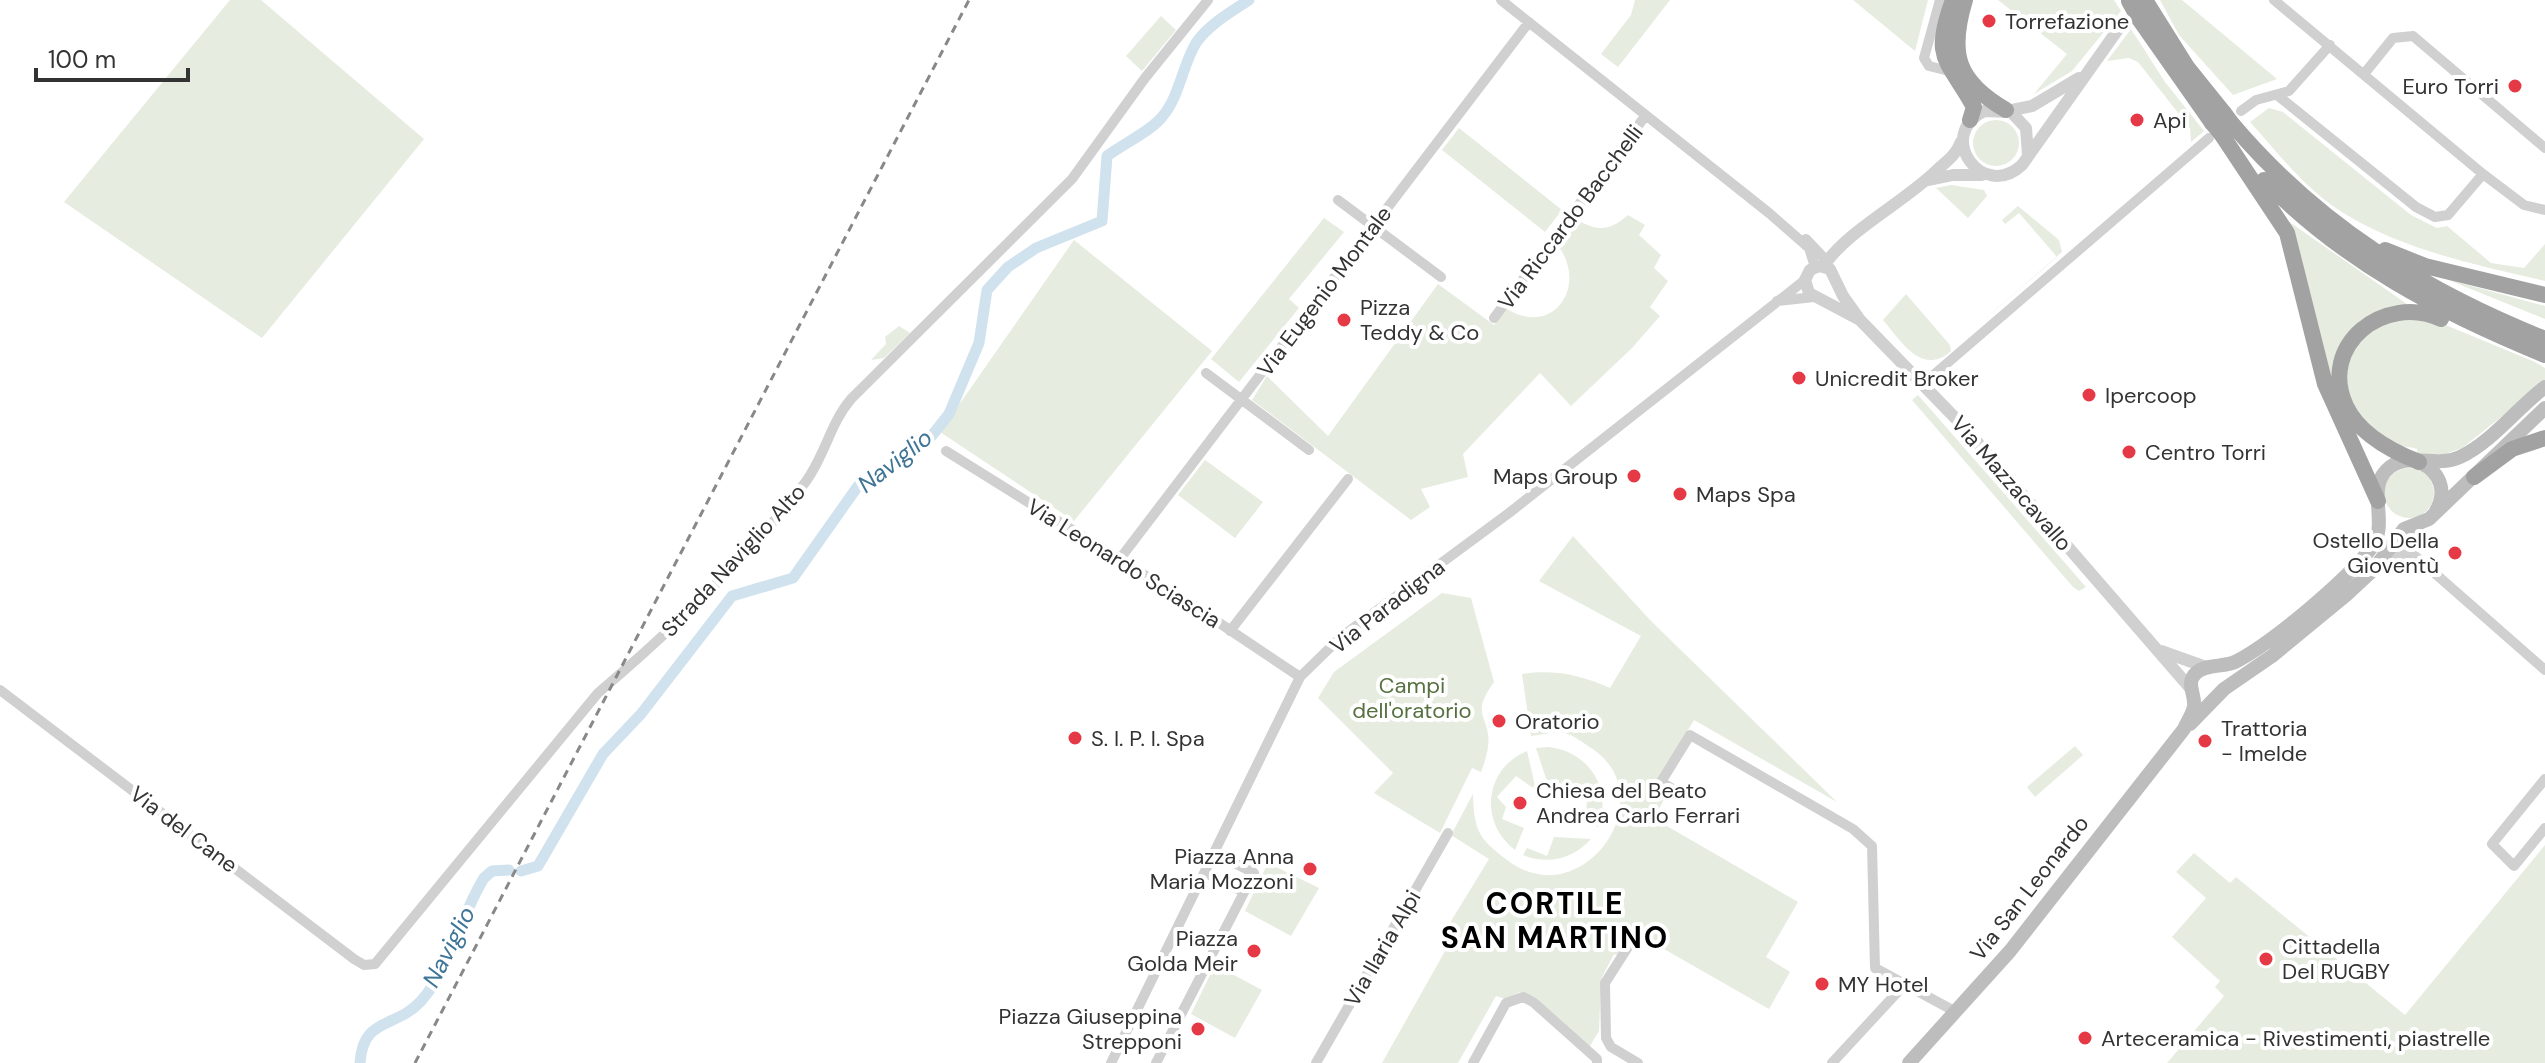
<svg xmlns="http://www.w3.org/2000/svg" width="2545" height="1063" font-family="'DM Sans',sans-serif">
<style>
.green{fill:#e6ecdf}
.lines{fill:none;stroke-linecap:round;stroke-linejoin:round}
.canal{stroke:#cfe2ee;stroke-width:11}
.minor{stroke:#d0d0d0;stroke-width:10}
.tertiary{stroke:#d0d0d0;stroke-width:12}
.secondary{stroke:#bdbdbd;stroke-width:14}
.trunk{stroke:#a2a2a2;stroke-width:16}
.rail{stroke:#888;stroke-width:3;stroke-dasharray:8 6;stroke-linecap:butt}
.trunk-bridge{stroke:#a2a2a2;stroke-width:16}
.poi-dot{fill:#e63946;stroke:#fff;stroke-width:3}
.labels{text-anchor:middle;stroke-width:8;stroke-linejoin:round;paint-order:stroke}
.poi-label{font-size:22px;fill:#333;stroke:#fff;text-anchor:start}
.street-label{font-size:22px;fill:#333;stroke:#fff}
.park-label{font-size:22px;fill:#56703f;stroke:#fff}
.water-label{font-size:24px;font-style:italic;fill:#3f7597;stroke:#fff}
.district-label{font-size:30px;font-weight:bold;letter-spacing:2px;fill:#000;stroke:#fff}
</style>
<rect width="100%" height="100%" fill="#fff"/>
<path class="green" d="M 230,0 L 261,0 L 424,139 L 262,338 L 64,202 Z
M 1635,0 L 1670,0 L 1618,67 L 1601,54 L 1631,15 Z
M 1853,0 L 1928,0 L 1915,51 Z
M 1998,0 L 2114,0 L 2121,11 L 2072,71 L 2034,94 L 2067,54 Z
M 2160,0 L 2182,0 L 2277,79 L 2233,95 L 2179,35 Z
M 1161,16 L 1176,30 L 1142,71 L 1126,56 Z
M 2131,29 L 2165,82 L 2204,131 L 2191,142 L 2190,128 L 2138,62 L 2129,58 L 2107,61 Z
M 2269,108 L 2283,112 L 2411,215 L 2437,228 L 2447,226 L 2491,263 L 2524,268 L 2545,244 L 2545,281 C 2477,265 2402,250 2342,212 C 2306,190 2278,153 2250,122 Z
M1973 143a23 23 0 1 1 46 0a23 23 0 1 1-46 0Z
M 1459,128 L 1562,210 L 1545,232 L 1442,150 Z
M 1951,185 L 1984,190 L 1987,196 L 1968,218 L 1936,188 Z
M 2018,206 L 2059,240 L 2062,252 L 1964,337 L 2057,257 L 2019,213 L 2005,224 L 2002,220 Z
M 1628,215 L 1645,225 L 1639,235 L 1661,255 L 1654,268 L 1668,281 L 1650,307 L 1660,316 L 1632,348 L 1571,406 L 1540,373 L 1463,454 L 1468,477 L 1421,489 L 1430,507 L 1411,520 L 1252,400 L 1267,376 L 1328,436 L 1438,284 L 1494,325 L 1507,309 C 1554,338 1590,284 1556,243 L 1576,219 C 1597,232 1610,231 1628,215 Z
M 1324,218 L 1344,232 L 1289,299 L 1299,308 L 1239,382 L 1211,359 Z
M 2288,221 L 2407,304 L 2365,321 L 2335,393 Z
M 1074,240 L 1212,351 L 1074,521 L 940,432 Z
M 2446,279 L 2545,306 L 2545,319 Z
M 1906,294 L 1950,345 L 1951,351 C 1922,377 1901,341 1883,320 Z
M 2393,318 L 2436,321 L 2535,362 L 2545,368 L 2545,382 L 2462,448 L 2445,454 L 2417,454 L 2417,449 C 2409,446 2401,448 2390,442 C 2352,421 2332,375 2362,339 C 2369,330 2383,325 2393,318 Z
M 899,326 L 910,333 L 884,358 L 871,360 L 886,344 L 885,337 Z
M 1918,395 L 2086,587 L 2079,591 L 2073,587 L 1912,400 Z
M 1205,460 L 1263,502 L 1235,538 L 1178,495 Z
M2384 493a25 25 0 1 1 50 0a25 25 0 1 1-50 0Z
M 1573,536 L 1651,621 L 1837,802 L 1694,720 L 1657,783 L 1669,792 L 1653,818 L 1798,902 L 1766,957 L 1790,972 L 1769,1009 L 1629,929 L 1627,933 L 1633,936 L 1621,957 L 1614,954 L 1601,979 L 1599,1031 L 1588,1049 L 1535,997 L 1520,992 L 1505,999 L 1496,996 L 1458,1063 L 1382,1063 L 1453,937 L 1445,931 L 1489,859 L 1451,835 L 1473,794 C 1474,830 1478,838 1507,860 C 1582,918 1669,794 1588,746 C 1581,741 1570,733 1561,732 C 1552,732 1541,735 1531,736 L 1522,674 C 1554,669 1581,675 1610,688 L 1641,636 L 1539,581 Z
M 1442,593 L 1471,598 L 1494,682 C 1468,718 1492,715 1488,747 C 1487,755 1484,764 1481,772 L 1472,768 L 1440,833 L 1374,793 L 1393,773 L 1318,698 L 1334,672 Z
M 2075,746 L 2083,755 L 2035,797 L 2027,787 Z
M 1548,747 C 1589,751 1613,789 1598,827 L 1586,820 L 1587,795 L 1561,791 L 1551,794 L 1536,748 Z
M 1527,751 L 1536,790 L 1516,776 L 1497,797 L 1506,807 L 1502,819 L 1524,828 L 1515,850 C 1478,822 1485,768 1527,751 Z
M 1554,837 L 1591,839 C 1573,859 1548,865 1523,855 L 1527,848 L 1547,856 Z
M 2545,845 L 2545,1063 L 2167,1063 L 2224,996 L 2215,987 L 2220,981 L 2172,937 L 2206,898 L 2176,872 L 2194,853 L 2230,883 L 2236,877 L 2405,1015 Z
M 1268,863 L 1319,888 L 1291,936 L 1245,911 Z
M 1215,965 L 1262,990 L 1235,1038 L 1191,1014 Z"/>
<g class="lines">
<path class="canal" d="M 521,871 L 538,866 L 603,754 L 641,714 L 732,596 L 793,578 L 858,486 L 930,438 L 949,414 L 979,343 L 987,290 L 1008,267 L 1036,248 L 1102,221 L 1107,156 C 1123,144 1151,131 1162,117 C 1180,96 1182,66 1196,43 C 1208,25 1231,12 1249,0
M 360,1063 C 363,1016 396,1029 421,1001 C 451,967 460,916 484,878 L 492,871 L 509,870"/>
<path class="minor" d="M 1501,0 L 1769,213 L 1809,248 L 1815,267
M 1940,0 L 1924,58 L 1929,66 L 1949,71
M 2274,0 L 2483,174 L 2524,205 L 2545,210
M 2364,74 L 2393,38 L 2413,36 L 2545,148
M 2277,95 L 2416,207 L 2435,217 L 2448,215 L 2483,174
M 2241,111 L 2256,100 L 2289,91 L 2330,45
M 1338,200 L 1441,277
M 1806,239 L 1823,257 L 1824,266
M 1777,301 L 1814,297
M 1494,318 L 1646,115
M 1206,373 L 1309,450
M 1923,384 L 2209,138
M 946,451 L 1191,604 L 1300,677
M 2419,525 L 2410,538 L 2414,555 L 2545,670
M 1119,560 L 1529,22
M 2379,566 L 2398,554 L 2414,555
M 1230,631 L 1348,479
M 0,690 L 354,959 L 364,965 L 375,964 L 598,693 C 670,632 746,559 804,484 C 825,457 829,425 851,399 L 1072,179 L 1145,78 L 1208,0
M 2545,779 L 2492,844 L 2514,866 L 2545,828
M 1682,794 L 1661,782 L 1690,735 L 1853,829 L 1872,846 L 1875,968 L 1956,1012
M 1205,873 L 1244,892
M 1635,936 L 1605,983 L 1606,1038 L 1611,1047 L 1638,1063
M 1111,1063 L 1300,677 L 1341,637 L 1509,513 L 1805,280
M 1156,1063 L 1254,873 L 1215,853
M 1316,1063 L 1448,833
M 1473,1063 L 1506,1003 L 1523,997 L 1533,1002 L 1597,1059 L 1597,1063
M 1832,1063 L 1905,984"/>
<path class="tertiary" d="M 2007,111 L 2032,106 L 2079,78
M 2028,155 L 2026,128 L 2011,112 L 1984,111 C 1935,135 1982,202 2022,165 L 2124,21
M 1929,180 L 1953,175 L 1982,175
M 1824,266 C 1845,232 1906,201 1937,170 C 1947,161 1956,155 1961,142
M 1860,320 L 1809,293 L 1805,280 L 1810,270 L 1819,266 L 1830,269 L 1843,296 L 1860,320 L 1964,427 L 2191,689
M 2161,651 L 2206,667"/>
<path class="secondary" d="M 2421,463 C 2441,473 2447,492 2436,511
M 2190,724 L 2224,689 L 2272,656 L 2346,595 L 2374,569 L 2404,529 L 2429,519 L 2545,408
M 1909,1063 L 2010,951 L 2184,729 C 2187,722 2192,715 2194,707 C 2196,695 2185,683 2196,673 C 2207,663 2224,668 2237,661 C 2274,641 2346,581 2372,547 C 2390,522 2364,487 2390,467 C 2409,452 2437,468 2460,457 C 2492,442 2517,408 2545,387"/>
<path class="trunk" d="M 1953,0 C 1931,60 1947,58 1974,107 L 1970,120
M 1965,0 C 1949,53 1956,81 2006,110
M 2145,0 L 2187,67 L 2224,113
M 2139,19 L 2212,123
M 2233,125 C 2319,226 2423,290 2545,339
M 2222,135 L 2287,233 L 2325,384 L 2378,501
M 2264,180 C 2344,262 2440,312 2545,355
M 2385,250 L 2425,266 L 2545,295
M 2419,462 C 2391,451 2359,434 2346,406 C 2318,345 2384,293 2441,319
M 2474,477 L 2512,449 L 2545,438"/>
<path class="rail" d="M 415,1063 L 969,0"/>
<path class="trunk-bridge" d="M 2129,1 L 2139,19
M 2224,113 L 2233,125
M 2212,123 L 2222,135"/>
</g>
<g class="poi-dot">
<circle cx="1989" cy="21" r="8"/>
<circle cx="2515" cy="86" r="8"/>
<circle cx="2137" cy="120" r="8"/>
<circle cx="1344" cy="320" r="8"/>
<circle cx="1799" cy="378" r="8"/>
<circle cx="2089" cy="395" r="8"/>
<circle cx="2129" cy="452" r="8"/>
<circle cx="1634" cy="476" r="8"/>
<circle cx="1680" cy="494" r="8"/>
<circle cx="2455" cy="553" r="8"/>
<circle cx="1499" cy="721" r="8"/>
<circle cx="1075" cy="738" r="8"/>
<circle cx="2205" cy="741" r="8"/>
<circle cx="1520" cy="803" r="8"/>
<circle cx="1310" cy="869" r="8"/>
<circle cx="1254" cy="951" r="8"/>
<circle cx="2266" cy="959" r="8"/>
<circle cx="1822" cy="984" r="8"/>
<circle cx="1198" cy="1029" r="8"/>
<circle cx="2085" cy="1038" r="8"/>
</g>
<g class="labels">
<g class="poi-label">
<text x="2005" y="29">Torrefazione</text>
<text x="2499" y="94" text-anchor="end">Euro Torri</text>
<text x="2153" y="128">Api</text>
<text x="1360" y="315">Pizza<tspan x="1360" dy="25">Teddy &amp; Co</tspan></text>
<text x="1815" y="386">Unicredit Broker</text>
<text x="2105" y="403">Ipercoop</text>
<text x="2145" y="460">Centro Torri</text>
<text x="1618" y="484" text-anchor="end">Maps Group</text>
<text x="1696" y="502">Maps Spa</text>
<text x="2439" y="548" text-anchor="end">Ostello Della<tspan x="2439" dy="25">Gioventù</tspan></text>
<text x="1515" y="729">Oratorio</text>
<text x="2221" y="736">Trattoria<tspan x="2221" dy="25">- Imelde</tspan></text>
<text x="1091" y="746">S. I. P. I. Spa</text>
<text x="1536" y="798">Chiesa del Beato<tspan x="1536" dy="25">Andrea Carlo Ferrari</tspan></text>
<text x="1294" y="864" text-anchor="end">Piazza Anna<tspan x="1294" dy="25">Maria Mozzoni</tspan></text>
<text x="1238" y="946" text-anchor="end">Piazza<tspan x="1238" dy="25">Golda Meir</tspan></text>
<text x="2282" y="954">Cittadella<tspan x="2282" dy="25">Del RUGBY</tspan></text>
<text x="1838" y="992">MY Hotel</text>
<text x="1182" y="1024" text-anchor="end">Piazza Giuseppina<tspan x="1182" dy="25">Strepponi</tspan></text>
<text x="2101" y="1046">Arteceramica - Rivestimenti, piastrelle</text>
</g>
<g class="street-label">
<text transform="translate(1570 217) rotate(-53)" y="8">Via Riccardo Bacchelli</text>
<text transform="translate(1324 291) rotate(-53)" y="8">Via Eugenio Montale</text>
<text transform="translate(2012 483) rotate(49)" y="8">Via Mazzacavallo</text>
<text transform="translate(733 560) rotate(-47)" y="8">Strada Naviglio Alto</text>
<text transform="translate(1124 563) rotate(32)" y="8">Via Leonardo Sciascia</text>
<text transform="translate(1387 606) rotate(-38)" y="8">Via Paradigna</text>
<text transform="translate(184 829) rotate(37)" y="8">Via del Cane</text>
<text transform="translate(2029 888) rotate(-52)" y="8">Via San Leonardo</text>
<text transform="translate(1382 948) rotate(-60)" y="8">Via Ilaria Alpi</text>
</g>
<g class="park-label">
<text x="1412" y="693">Campi<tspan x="1412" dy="25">dell'oratorio</tspan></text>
</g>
<g class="water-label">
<text transform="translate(895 461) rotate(-38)" y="8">Naviglio</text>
<text transform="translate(449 947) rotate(-63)" y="8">Naviglio</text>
</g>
<g class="district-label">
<text x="1555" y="914">CORTILE<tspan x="1555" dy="34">SAN MARTINO</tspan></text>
</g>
</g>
<path d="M36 68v12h152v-12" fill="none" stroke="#333333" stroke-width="4"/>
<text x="48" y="68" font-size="24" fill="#333333" stroke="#ffffff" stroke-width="6" paint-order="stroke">100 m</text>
</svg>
